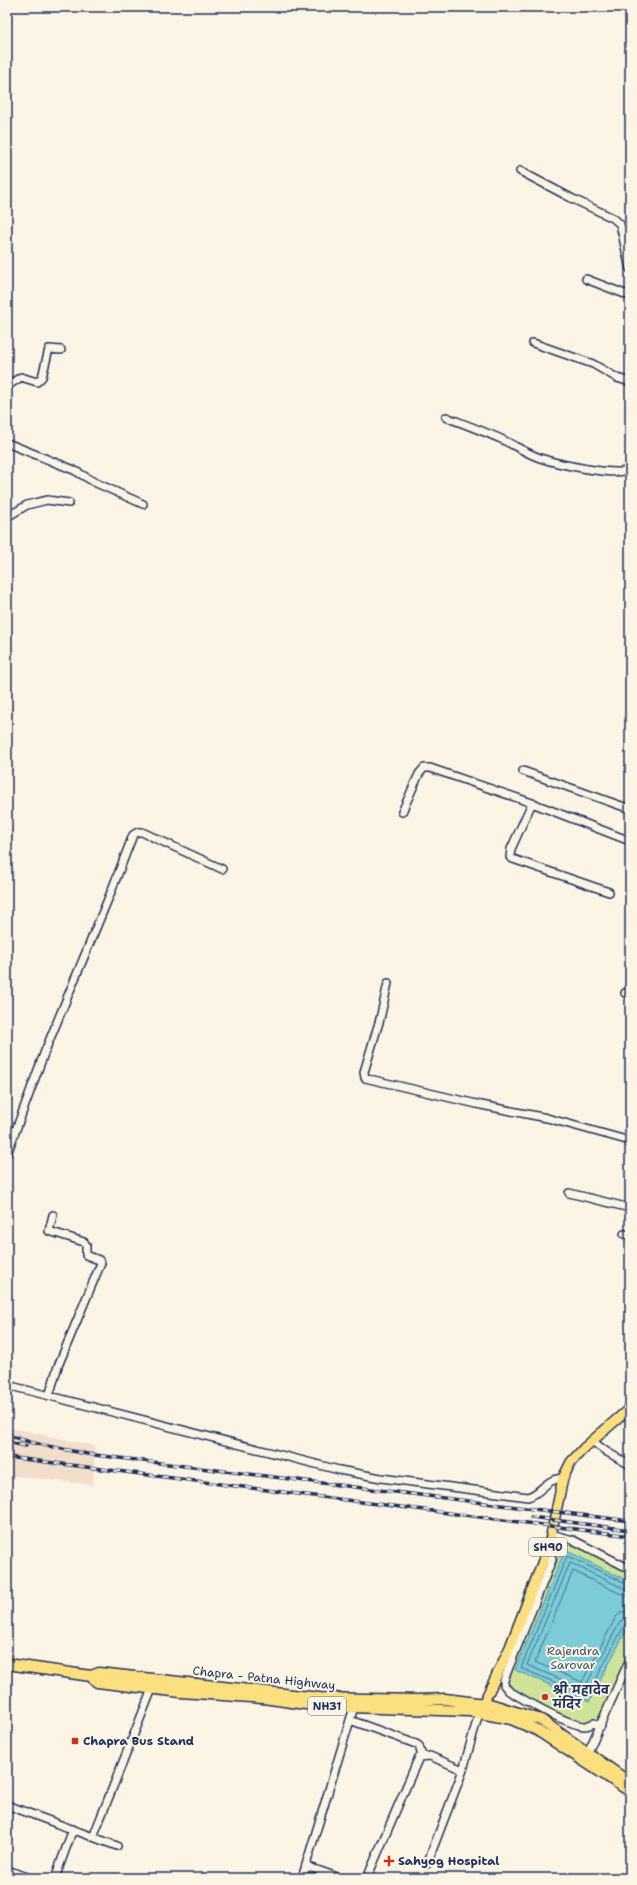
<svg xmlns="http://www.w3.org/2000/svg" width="637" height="1885" font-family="'Shantell Sans','Playpen Sans Deva',sans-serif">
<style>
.built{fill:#f3decc}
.green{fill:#cee398;stroke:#74897b}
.water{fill:#7ccbd8;stroke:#558da7}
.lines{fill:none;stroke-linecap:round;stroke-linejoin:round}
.shore{stroke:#426d8f;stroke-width:1}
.minor-casing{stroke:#1b2f5e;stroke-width:10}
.major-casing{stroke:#1b2f5e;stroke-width:12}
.highway-casing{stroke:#1b2f5e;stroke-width:13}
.minor{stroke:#fcf5e5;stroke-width:7}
.major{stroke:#fce080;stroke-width:9}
.highway{stroke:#fce080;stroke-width:10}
.rail-casing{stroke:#1b2f5e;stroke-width:3.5}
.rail{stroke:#fcf5e5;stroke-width:2;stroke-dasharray:6;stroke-linecap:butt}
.poi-dot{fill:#c8321e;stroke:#fcf5e5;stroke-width:1.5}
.labels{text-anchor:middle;stroke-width:4;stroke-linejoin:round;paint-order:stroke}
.shield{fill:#fcf5e5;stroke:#5e6a86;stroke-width:1}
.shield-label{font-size:11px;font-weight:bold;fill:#1b2f5e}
.park-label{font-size:12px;fill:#3f536a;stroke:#fcf5e5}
.street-label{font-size:12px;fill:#1b2f5e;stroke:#fcf5e5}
.poi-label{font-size:12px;font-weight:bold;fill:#1b2f5e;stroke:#fcf5e5;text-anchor:start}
</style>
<rect width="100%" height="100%" fill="#fcf5e5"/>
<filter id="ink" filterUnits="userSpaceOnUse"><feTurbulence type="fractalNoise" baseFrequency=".025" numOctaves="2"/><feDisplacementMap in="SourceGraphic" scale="8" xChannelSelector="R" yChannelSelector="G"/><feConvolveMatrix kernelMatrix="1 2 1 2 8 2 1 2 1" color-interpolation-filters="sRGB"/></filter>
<g filter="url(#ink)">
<path class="built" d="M 7,1427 L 95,1446 L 93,1485 L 7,1475 Z"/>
<path class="green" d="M 567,1538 L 630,1570 L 630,1659 L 598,1730 L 511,1692 L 505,1681 Z"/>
<path class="water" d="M 565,1550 L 630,1582 L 630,1623 L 589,1702 L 515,1670 Z"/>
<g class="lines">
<path class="shore" d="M 630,1585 L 567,1556 L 521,1668 L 587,1696 L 625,1624 L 630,1622
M 630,1590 L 625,1589 L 570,1563 L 527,1665 L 584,1689 L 620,1622 L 625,1618 L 630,1617
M 630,1596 L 623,1595 L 573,1571 L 535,1662 L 582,1682 L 616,1617 L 622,1612 L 630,1611"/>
<defs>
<path id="minor" d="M 520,171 L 573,199 L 613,218 L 620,224 L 630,269
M 586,279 L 630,296
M 533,343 L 593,364 L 617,378 L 630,382
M 7,386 L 21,377 L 37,382 L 42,377 L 49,349 L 61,350
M 446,417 C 464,424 483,431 501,439 C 514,445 526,453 540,458 C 555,463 618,478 630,469
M 7,443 L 74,470 L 94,482 L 143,504
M 7,517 L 27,505 L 47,500 L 69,503
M 523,771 L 630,809
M 532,803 L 511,849 L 510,857 L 513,859 L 609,892
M 402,812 L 419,774 L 424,768 L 430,768 L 532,803 L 630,841
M 388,983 L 380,1019 L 364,1072 L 365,1078 L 481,1105 L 547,1118 L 630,1141
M 625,993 L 630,994
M 7,1154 L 45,1051 L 111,892 L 133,835 L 138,832 L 142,832 L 222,869
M 569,1193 L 630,1208
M 624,1234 L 630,1235
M 7,1385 L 339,1470 L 381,1478 L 528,1497 C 543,1492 545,1479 563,1478
M 49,1396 L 58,1366 L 101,1263 L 99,1260 L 86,1255 L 86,1245 L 84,1242 L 49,1231 L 53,1215
M 592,1441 L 607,1452 L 630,1465
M 551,1534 L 573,1540 L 630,1569
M 549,1545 L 552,1560 L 504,1680 L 504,1685 L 509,1691 C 524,1700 570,1726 585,1726 C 588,1726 591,1724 594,1723 L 601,1726
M 350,1720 L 416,1744 L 419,1746 L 422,1756
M 588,1752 L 630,1659
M 7,1805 L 117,1846
M 93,1837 L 152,1689
M 427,1864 L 463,1770 L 479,1713
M 306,1866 L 340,1878
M 7,1870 L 30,1878
M 55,1878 L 73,1829
M 302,1878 L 354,1707
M 367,1878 L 419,1757 L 430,1756 L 463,1770"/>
<path id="major" d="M 483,1704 L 510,1647 L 549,1545 L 563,1478 L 571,1462 L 584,1448 L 630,1408"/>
<path id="highway" d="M 7,1664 L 91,1676 L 97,1682 L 181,1692 L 263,1698 L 320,1706 L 470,1711 L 511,1719 L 537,1730 L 625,1788 L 630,1787
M 91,1676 L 99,1673 L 320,1698 L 417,1700 L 445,1699 L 493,1705 L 541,1720 L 629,1782 L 630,1787"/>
</defs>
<use href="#minor" class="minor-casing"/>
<use href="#major" class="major-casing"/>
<use href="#highway" class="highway-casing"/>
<use href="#minor" class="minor"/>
<use href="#major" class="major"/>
<use href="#highway" class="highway"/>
<defs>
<path id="rail" d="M 7,1435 L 33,1443 L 87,1454 L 630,1521
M 7,1442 L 26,1446
M 7,1457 L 630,1536
M 531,1517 L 630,1530"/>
</defs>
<use href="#rail" class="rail-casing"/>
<use href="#rail" class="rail"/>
</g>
</g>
<g class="poi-dot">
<circle cx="545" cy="1697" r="4"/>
<rect x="71" y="1737" width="8" height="8" rx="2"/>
<path d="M387 1855h4v4h4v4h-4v4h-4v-4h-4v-4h4z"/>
</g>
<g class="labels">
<g class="shield">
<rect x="529" y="1538" width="38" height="18" rx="3"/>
<rect x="308" y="1697" width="38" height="18" rx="3"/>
</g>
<g class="shield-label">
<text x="548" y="1551">SH90</text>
<text x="327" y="1710">NH31</text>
</g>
<g class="park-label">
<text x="573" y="1655">Rajendra<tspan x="573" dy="14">Sarovar</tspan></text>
</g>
<g class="street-label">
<text transform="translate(264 1678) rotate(6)" y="4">Chapra - Patna Highway</text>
</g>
<g class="poi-label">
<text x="553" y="1694">श्री महादेव<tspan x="553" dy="14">मंदिर</tspan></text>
<text x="83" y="1745">Chapra Bus Stand</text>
<text x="398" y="1865">Sahyog Hospital</text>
</g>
</g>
<rect width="637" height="1885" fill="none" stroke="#fcf5e5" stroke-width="24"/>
<rect x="12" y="12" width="613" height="1861" fill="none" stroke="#1b2f5e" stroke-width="1.5" filter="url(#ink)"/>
</svg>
